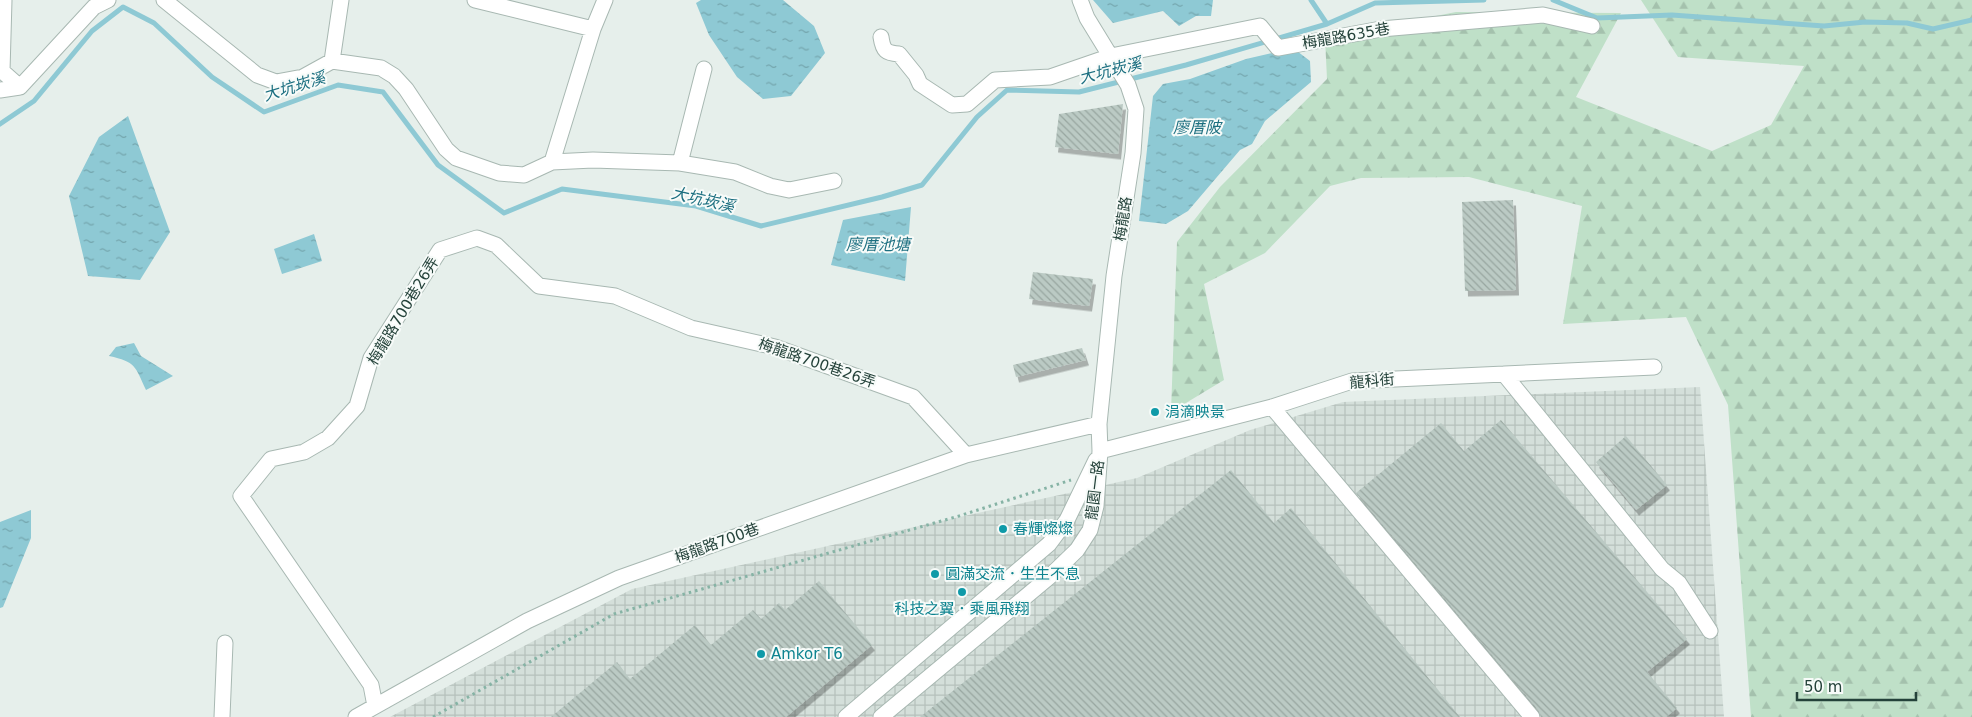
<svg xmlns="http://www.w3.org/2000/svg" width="1972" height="717" font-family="'DejaVu Sans','Noto Sans TC',sans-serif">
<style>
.industrial{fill:url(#industrial-grid)}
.forest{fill:url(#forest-firs)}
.water{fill:url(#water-ripples)}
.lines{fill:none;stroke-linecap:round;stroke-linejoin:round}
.stream{stroke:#8ec9d4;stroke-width:5}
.building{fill:url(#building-back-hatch);filter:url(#shadow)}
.minor-casing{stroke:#a8b8b2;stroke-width:17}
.path{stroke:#86b3a5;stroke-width:3;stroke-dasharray:2.5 4;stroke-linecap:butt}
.minor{stroke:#fff;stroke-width:15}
.culture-dot{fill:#0f9aa8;stroke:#f7fbf9;stroke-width:2}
.labels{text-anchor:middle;stroke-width:4;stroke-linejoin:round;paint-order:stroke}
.street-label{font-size:15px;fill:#24423a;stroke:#f7fbf9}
.culture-label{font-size:15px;fill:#0d838f;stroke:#f7fbf9;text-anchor:start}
.water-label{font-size:16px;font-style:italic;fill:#1c6f80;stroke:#f7fbf9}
</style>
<defs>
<pattern id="industrial-grid" width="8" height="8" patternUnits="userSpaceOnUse" patternTransform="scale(1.25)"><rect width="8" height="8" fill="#d4dfda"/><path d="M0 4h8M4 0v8" fill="none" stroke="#b6c1bc"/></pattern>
<pattern id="forest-firs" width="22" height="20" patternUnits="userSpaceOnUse" patternTransform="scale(1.25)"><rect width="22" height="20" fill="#bfe0c8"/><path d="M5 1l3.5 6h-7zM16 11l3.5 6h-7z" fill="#a4c1ad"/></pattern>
<pattern id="water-ripples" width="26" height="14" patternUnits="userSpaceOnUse" patternTransform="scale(1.25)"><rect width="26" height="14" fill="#8ec9d4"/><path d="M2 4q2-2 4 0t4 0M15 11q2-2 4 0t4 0" fill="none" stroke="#74a5ad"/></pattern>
<pattern id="building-back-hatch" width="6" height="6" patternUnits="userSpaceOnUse" patternTransform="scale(1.25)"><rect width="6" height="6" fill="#bbcac4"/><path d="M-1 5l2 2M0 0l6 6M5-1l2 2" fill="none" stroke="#98a6a0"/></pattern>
<filter id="shadow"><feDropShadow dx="3" dy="5.5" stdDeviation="0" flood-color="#0004"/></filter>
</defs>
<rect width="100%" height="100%" fill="#e6efeb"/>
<path class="industrial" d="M 1700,387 L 1724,717 L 390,717 L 632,589 L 1137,478 L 1250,430 L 1343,402 Z"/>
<path class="forest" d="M 1641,0 L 1972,0 L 1972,717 L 1751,717 L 1728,405 L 1686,317 L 1563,324 L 1582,206 L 1469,177 L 1361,178 L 1330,186 L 1265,253 L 1204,284 L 1224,380 L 1171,412 L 1177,242 L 1220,187 L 1327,79 L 1325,38 L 1456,12 L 1621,13 L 1576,97 L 1712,151 L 1771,125 L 1804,66 L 1678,57 Z"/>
<path class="water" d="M 701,0 L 783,0 L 814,26 L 825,53 L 791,96 L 763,99 L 737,77 L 709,35 L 696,3 Z
M 1093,0 L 1213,0 L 1211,16 L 1196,16 L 1179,26 L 1163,11 L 1113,23 Z
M 1293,48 L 1310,61 L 1311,82 L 1265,121 L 1252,144 L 1240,150 L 1188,211 L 1166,224 L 1139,221 L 1153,96 L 1163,84 L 1190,79 L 1246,59 Z
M 128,116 L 170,232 L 140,280 L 88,276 L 69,196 L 99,137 Z
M 911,207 L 905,281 L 831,265 L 843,220 Z
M 314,234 L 322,261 L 282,274 L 274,249 Z
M 134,343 L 141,356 L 173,376 L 146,390 C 135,366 136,362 109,356 L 116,347 Z
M 31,510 L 31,538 L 3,607 L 0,608 L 0,522 Z"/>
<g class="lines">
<path class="stream" d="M 1311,0 L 1327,24
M 1553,0 L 1597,18 L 1672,15 L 1824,26 L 1865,22 L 1907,23 L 1933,29 L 1972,20
M 0,124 L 34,101 L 92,31 L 123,7 L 154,23 L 212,77 L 264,112 L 338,85 L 383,92 L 438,165 L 504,213 L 562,189 L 696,206 L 761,226 L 882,197 L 922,185 L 977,117 L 1007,90 L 1079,92 L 1186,65 L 1327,24 L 1375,3 L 1484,0"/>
</g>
<path class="building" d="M 1123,104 L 1118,154 L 1055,147 L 1059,114 Z
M 1513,200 L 1516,290 L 1465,291 L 1462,202 Z
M 1033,272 L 1093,279 L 1089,306 L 1029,299 Z
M 1082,348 L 1086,360 L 1016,377 L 1013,365 Z
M 1501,420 L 1687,639 L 1647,672 L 1677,708 L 1666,717 L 1541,717 L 1539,711 L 1356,493 L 1441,423 L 1464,451 Z
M 1626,436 L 1667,485 L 1636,510 L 1596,462 Z
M 1231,470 L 1274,523 L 1291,508 L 1460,717 L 920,717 Z
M 819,581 L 872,645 L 786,717 L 551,717 L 617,662 L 630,679 L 695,625 L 711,645 L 753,610 L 761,619 L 779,603 L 785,610 Z"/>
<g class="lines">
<defs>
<path id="minor" d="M 4,0 L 2,71 L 20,87
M 164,0 L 257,75 L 276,82 L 303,77 L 332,61 L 381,68 L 394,76 L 406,89 L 446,149 L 456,158 L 499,173 L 524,175 L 552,162 L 593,160 L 680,163 L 735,172 L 770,186 L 789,190 L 834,181
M 475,0 L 593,29 L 552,162
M 593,29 L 605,0
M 881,37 C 883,51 886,53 899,54 L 916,75 L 920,84 L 952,105 L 967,104 L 995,80 L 1050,77 L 1111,56 L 1260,26 L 1278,48 L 1381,29 L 1543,15 L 1592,26
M 332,61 L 341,0
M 0,90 L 20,87 L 94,7 L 108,0
M 680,163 L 704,69
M 1504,374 L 1662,569 L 1679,583 L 1710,631
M 1272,407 L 1532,717
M 1100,451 L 1272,407 L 1352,381 L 1654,367
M 375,706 L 371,685 L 241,496 L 271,459 L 304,452 L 328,438 L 357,406 L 371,358 L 440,250 L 477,238 L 496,245 L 539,286 L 615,296 L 691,328 L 775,347 L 913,397 L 966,455
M 222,717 L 225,643
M 356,717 L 527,621 L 619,578 L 966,455 L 1099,424
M 846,717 L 1049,544 L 1067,520 L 1096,460
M 881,717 L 1048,578 L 1077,550 L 1090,530 L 1096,506 L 1100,451 L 1099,424 L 1114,276 L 1133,153 L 1136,109 L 1128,85 L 1087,18 L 1080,0"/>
</defs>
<use href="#minor" class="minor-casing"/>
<path class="path" d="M 433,717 L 614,614 L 959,516 L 1071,480"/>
<use href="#minor" class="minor"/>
</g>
<g class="culture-dot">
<circle cx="1155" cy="412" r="5"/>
<circle cx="1003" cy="529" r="5"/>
<circle cx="935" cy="574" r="5"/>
<circle cx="962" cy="592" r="5"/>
<circle cx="761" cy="654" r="5"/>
</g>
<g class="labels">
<g class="street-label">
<text transform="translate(1346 36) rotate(-10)" y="5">梅龍路635巷</text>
<text transform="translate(1123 219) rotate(-81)" y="5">梅龍路</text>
<text transform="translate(403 311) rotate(-59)" y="5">梅龍路700巷26弄</text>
<text transform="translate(817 363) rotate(19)" y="5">梅龍路700巷26弄</text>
<text transform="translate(1372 381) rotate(-5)" y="5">龍科街</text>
<text transform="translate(1095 490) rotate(-83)" y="5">龍園一路</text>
<text transform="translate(717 543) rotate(-20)" y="5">梅龍路700巷</text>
</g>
<g class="culture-label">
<text x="1165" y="417">涓滴映景</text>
<text x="1013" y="534">春輝燦燦</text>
<text x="945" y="579">圓滿交流．生生不息</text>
<text x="962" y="614" text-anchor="middle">科技之翼．乘風飛翔</text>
<text x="771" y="659">Amkor T6</text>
</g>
<g class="water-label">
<text transform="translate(1110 70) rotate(-14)" y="6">大坑崁溪</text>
<text transform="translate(294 86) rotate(-17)" y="6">大坑崁溪</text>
<text x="1197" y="133">廖厝陂</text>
<text transform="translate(703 199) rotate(13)" y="6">大坑崁溪</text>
<text x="878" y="250">廖厝池塘</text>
</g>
</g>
<path d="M1797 692v8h119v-8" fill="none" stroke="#24423a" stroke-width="2.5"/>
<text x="1804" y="692" font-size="15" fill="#24423a" stroke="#f7fbf9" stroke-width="4" paint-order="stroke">50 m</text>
</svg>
